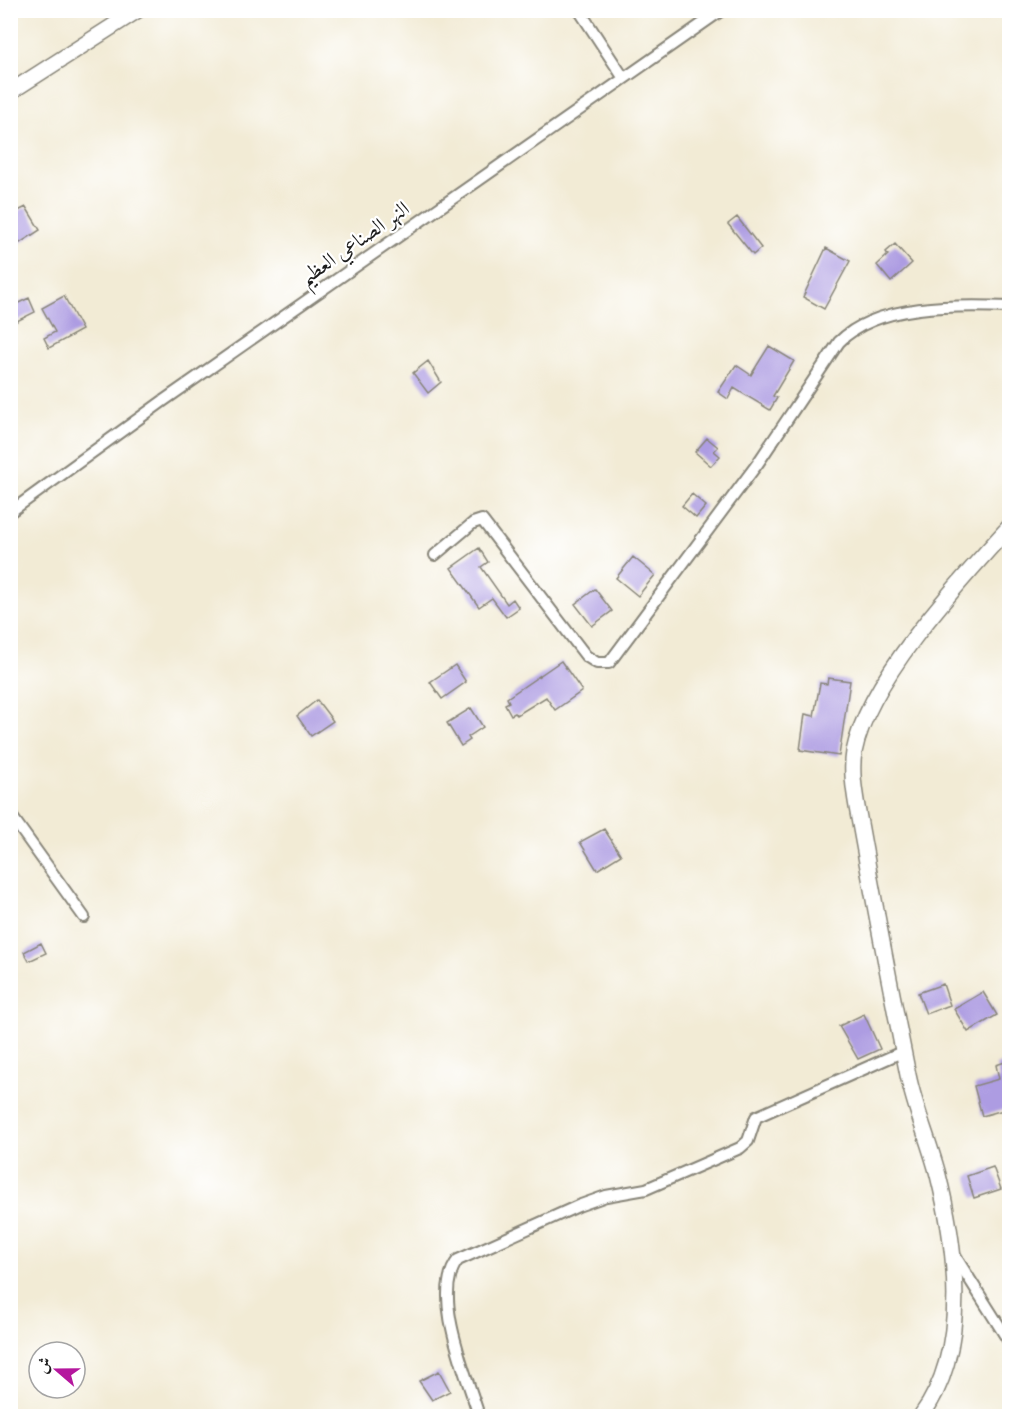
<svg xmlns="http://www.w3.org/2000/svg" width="1020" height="1427" font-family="'IM FELL Double Pica',Amiri,serif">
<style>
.building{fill:#ad9ce2}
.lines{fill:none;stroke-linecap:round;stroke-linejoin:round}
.street-casing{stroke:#878478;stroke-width:14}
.secondary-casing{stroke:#878478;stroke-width:18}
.street{stroke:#fff;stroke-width:10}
.secondary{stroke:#fff;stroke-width:15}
.labels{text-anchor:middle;stroke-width:4.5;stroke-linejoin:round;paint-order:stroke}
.street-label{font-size:21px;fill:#1c1c1c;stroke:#fff}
</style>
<rect width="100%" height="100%" fill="#fff"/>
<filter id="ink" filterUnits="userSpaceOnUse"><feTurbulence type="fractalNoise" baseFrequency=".0167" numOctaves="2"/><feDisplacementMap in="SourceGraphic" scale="12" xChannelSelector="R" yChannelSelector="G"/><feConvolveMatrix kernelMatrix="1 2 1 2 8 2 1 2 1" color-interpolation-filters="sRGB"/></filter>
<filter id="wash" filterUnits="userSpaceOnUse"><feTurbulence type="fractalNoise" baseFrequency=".008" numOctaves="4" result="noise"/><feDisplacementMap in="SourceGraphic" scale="24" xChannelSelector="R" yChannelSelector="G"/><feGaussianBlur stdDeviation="1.35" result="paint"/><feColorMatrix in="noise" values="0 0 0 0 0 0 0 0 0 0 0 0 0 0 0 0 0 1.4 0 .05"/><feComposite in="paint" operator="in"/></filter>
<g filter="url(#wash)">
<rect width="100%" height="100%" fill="#f2ebd5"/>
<g id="blocks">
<path class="building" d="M 26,207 L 40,230 L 20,243 L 10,227 L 10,215 Z
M 737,217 L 761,248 L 753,255 L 728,224 Z
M 895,244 L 912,263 L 891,282 L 877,265 L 888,255 L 886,252 Z
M 826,248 L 850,261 L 824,309 L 803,297 Z
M 64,296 L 82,330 L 49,348 L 44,338 L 55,332 L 42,308 Z
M 29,298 L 35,312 L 15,322 L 10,307 Z
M 769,346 L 794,361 L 773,396 L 777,398 L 770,410 L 734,388 L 728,399 L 718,392 L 736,365 L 751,375 Z
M 428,361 L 441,382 L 428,393 L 413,373 Z
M 707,438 L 718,447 L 714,451 L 720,456 L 711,466 L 695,452 Z
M 692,494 L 706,506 L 696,518 L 682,506 Z
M 479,548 L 488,562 L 481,567 L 507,604 L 513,599 L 519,608 L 506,617 L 492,598 L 479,607 L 451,568 Z
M 633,557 L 655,575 L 638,596 L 616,578 Z
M 595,589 L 612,611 L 592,626 L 575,604 Z
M 561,661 L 582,691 L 555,710 L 546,697 L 517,715 L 515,713 L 511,715 L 505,704 L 509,702 L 507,698 Z
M 455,665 L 466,682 L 442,699 L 430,682 Z
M 828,678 L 850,681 L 839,756 L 800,750 L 805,714 L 814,716 L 820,683 L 827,684 Z
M 317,700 L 333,721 L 311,736 L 297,716 Z
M 471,708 L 483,727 L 468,737 L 470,740 L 461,746 L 447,723 Z
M 604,829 L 621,855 L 597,870 L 580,842 Z
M 41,943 L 46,953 L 29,961 L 24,952 Z
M 943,984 L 950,1005 L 926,1014 L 918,993 Z
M 983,992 L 997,1015 L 968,1032 L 954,1009 Z
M 864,1014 L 880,1049 L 858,1059 L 839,1026 Z
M 1005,1062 L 1010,1078 L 1010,1102 L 1006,1103 L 1007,1109 L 982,1116 L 974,1086 L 999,1079 L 996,1065 Z
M 993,1167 L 1001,1189 L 974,1198 L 967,1176 Z
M 439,1371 L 450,1391 L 432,1400 L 419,1381 Z"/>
</g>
</g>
<g filter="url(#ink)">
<use href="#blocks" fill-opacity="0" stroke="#878478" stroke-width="1.5"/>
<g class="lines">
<defs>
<path id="street" d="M 579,10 L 623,77
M 10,512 L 163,401 L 722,10
M 435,555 L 473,523 L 482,520 L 586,656 L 597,663 L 609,663 L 758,463 L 839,342 C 877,303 957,305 1010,307
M 10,814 L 84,917
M 955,1256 L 1010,1343
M 479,1416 C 468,1378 430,1294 458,1260 L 578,1206 L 606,1196 L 646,1189 L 740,1148 L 748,1141 L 756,1117 L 904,1051"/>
<path id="secondary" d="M 10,92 L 138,10
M 921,1416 C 970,1350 957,1251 938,1175 C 929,1141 915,1109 908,1075 C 890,986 873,896 857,807 C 854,789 851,770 854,752 C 868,679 960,581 1010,526"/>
</defs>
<use href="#street" class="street-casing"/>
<use href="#secondary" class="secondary-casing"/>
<use href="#street" class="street"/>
<use href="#secondary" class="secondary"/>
</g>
</g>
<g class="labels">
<g class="street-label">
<text transform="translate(354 243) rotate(-35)" y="7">النهر الصناعي العظيم</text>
</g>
</g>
<rect width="1020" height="1427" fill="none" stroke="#fff" stroke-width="36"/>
<g transform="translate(57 1370) rotate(290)"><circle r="28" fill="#ffffff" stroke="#a4a4a4" stroke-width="1.5"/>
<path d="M0-4.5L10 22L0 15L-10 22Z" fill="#b5179e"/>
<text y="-9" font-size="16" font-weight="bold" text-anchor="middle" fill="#1c1c1c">ش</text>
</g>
</svg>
